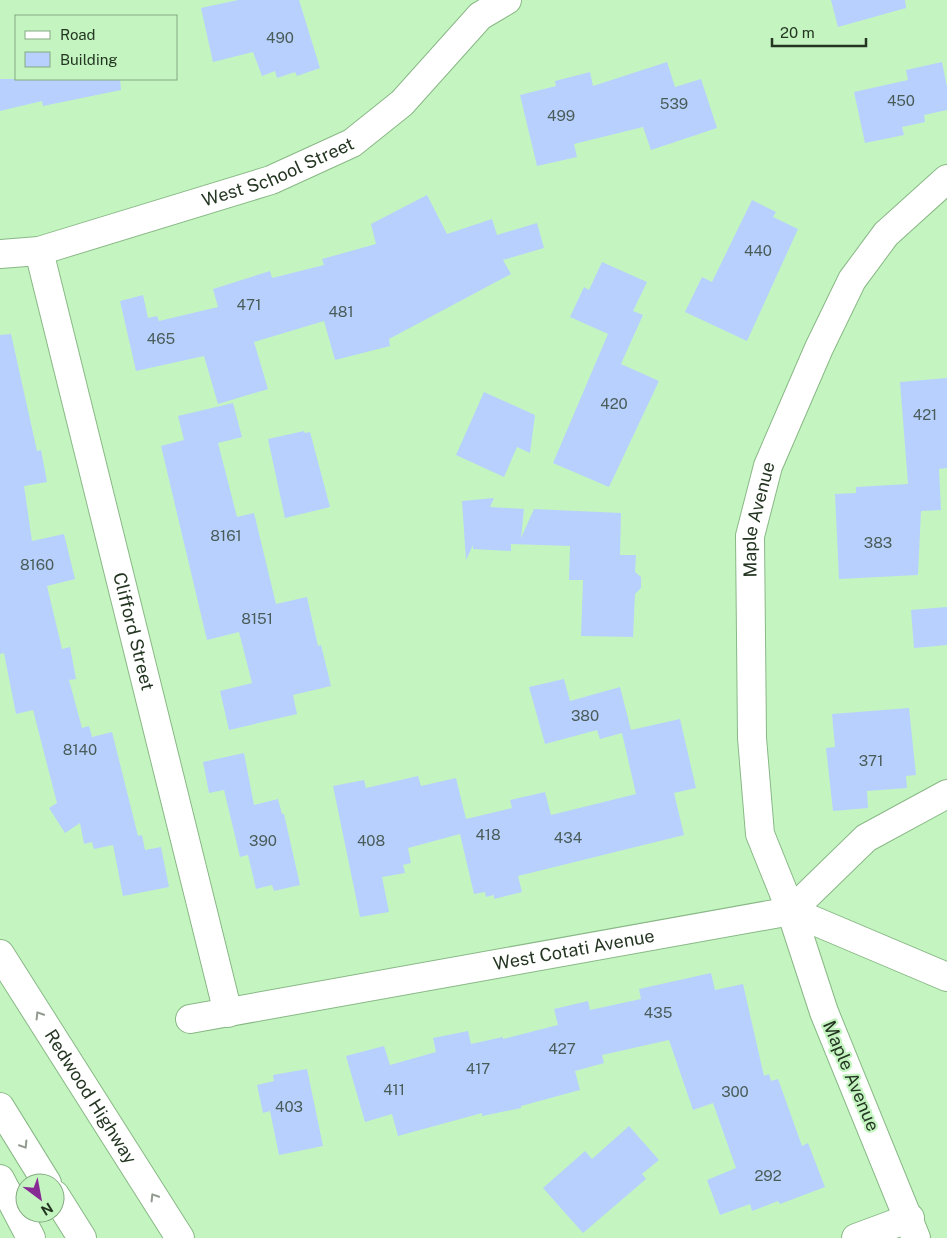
<svg xmlns="http://www.w3.org/2000/svg" width="947" height="1238" font-family="'Public Sans',sans-serif">
<style>
.building{fill:#b8d0fd}
.lines{fill:none;stroke-linecap:round;stroke-linejoin:round}
.street-casing{stroke:#89b886;stroke-width:30}
.highway-casing{stroke:#89b886;stroke-width:30}
.street{stroke:#fff;stroke-width:28}
.highway{stroke:#fff;stroke-width:28}
.oneway{stroke:#929a90}
.labels{text-anchor:middle;stroke-width:4.5;stroke-linejoin:round;paint-order:stroke}
.number-label{font-size:15px;fill:#495c59}
.street-label{font-size:18px;fill:#243622;stroke:#c4f5c1}
</style>
<rect width="100%" height="100%" fill="#c4f5c1"/>
<path class="building" d="M 238,0 L 299,0 L 320,68 L 297,76 L 295,72 L 277,78 L 275,71 L 262,76 L 253,52 L 213,62 L 201,8 Z
M 831,0 L 905,0 L 906,8 L 838,27 Z
M 667,62 L 675,87 L 701,79 L 717,128 L 651,150 L 643,127 L 574,144 L 577,157 L 537,166 L 520,95 L 556,86 L 555,81 L 590,72 L 593,86 Z
M 942,62 L 947,87 L 947,110 L 924,115 L 925,122 L 902,127 L 904,135 L 865,143 L 854,92 L 908,80 L 906,70 Z
M 0,79 L 120,79 L 121,90 L 43,106 L 42,101 L 0,111 Z
M 427,195 L 447,234 L 492,219 L 497,235 L 537,223 L 544,248 L 503,260 L 511,274 L 389,339 L 390,346 L 335,360 L 324,321 L 254,342 L 268,389 L 218,404 L 204,356 L 136,371 L 120,301 L 143,295 L 148,318 L 157,316 L 159,321 L 218,307 L 213,289 L 270,271 L 272,278 L 324,265 L 322,259 L 376,244 L 371,224 Z
M 752,200 L 776,212 L 773,217 L 798,229 L 747,341 L 685,312 L 702,277 L 712,282 Z
M 602,262 L 647,282 L 633,311 L 643,315 L 621,364 L 659,381 L 609,487 L 553,463 L 608,334 L 570,317 L 584,287 L 589,290 Z
M 11,334 L 37,451 L 41,450 L 47,482 L 24,486 L 32,541 L 64,534 L 75,579 L 47,586 L 62,649 L 70,647 L 76,679 L 69,680 L 82,728 L 89,726 L 92,737 L 112,732 L 138,836 L 142,835 L 145,850 L 161,847 L 169,887 L 123,896 L 113,845 L 94,849 L 92,842 L 84,844 L 80,823 L 65,833 L 49,808 L 57,803 L 33,710 L 16,714 L 4,653 L 0,654 L 0,335 Z
M 947,378 L 947,468 L 939,469 L 941,510 L 921,511 L 918,575 L 839,579 L 835,494 L 856,493 L 856,487 L 908,484 L 900,382 Z
M 484,392 L 535,415 L 530,453 L 517,447 L 504,477 L 456,455 Z
M 233,403 L 242,437 L 218,443 L 237,517 L 254,513 L 276,604 L 307,597 L 318,646 L 321,645 L 331,686 L 293,695 L 297,714 L 229,730 L 220,691 L 252,683 L 239,632 L 207,640 L 161,446 L 184,440 L 178,416 Z
M 304,431 L 305,433 L 310,432 L 330,507 L 285,518 L 268,439 Z
M 494,498 L 490,507 L 524,509 L 521,538 L 534,509 L 621,513 L 620,555 L 636,555 L 635,572 L 641,577 L 641,588 L 635,594 L 633,637 L 581,636 L 583,580 L 569,580 L 570,546 L 511,544 L 511,551 L 473,549 L 473,545 L 466,560 L 462,501 Z
M 947,607 L 947,645 L 914,648 L 911,610 Z
M 564,679 L 570,701 L 620,687 L 631,730 L 680,719 L 696,788 L 674,793 L 684,835 L 518,876 L 522,892 L 494,899 L 494,895 L 486,897 L 485,892 L 474,894 L 460,834 L 408,848 L 411,863 L 403,865 L 405,873 L 382,877 L 389,912 L 360,917 L 333,786 L 364,780 L 366,788 L 418,776 L 421,786 L 456,778 L 466,819 L 512,808 L 510,800 L 545,792 L 551,815 L 636,794 L 622,733 L 600,739 L 597,730 L 545,744 L 529,687 Z
M 909,708 L 916,775 L 906,776 L 907,788 L 867,791 L 868,808 L 833,811 L 826,748 L 835,747 L 832,714 Z
M 244,753 L 254,805 L 278,799 L 282,814 L 284,814 L 300,885 L 274,891 L 272,885 L 256,889 L 248,855 L 240,857 L 224,790 L 209,793 L 203,762 Z
M 711,973 L 715,990 L 743,984 L 764,1076 L 769,1074 L 771,1081 L 778,1079 L 802,1146 L 808,1143 L 825,1187 L 780,1204 L 778,1201 L 752,1211 L 750,1204 L 720,1215 L 707,1180 L 736,1168 L 713,1103 L 693,1110 L 669,1040 L 602,1055 L 604,1063 L 575,1071 L 580,1090 L 521,1106 L 521,1108 L 482,1116 L 482,1113 L 398,1136 L 392,1114 L 365,1122 L 346,1056 L 384,1046 L 390,1065 L 436,1052 L 433,1038 L 468,1031 L 471,1044 L 503,1037 L 503,1039 L 558,1025 L 554,1009 L 588,1001 L 590,1010 L 641,999 L 639,989 Z
M 307,1069 L 323,1146 L 279,1155 L 270,1111 L 263,1113 L 257,1085 L 274,1081 L 273,1075 Z
M 629,1126 L 659,1160 L 642,1174 L 646,1179 L 583,1233 L 543,1188 L 585,1151 L 592,1159 Z"/>
<g class="lines">
<defs>
<g id="street">
<path id="s1" d="M 39,251 L 228,1013"/>
<path id="s2" d="M 0,254 L 39,251 L 271,180 L 352,143 L 402,103 L 480,16 L 507,0"/>
<path d="M 791,911 L 866,838 L 947,794"/>
<path id="s3" d="M 190,1019 L 791,911 L 947,977"/>
<path d="M 856,1238 L 910,1218"/>
<path id="s4" d="M 916,1238 L 824,1012 L 791,911 L 760,834 L 752,738 L 750,536 L 768,466 L 819,348 L 852,280 L 886,234 L 947,179"/>
</g>
<g id="highway">
<path id="s5" d="M 0,954 L 180,1238"/>
<path d="M 0,1107 L 47,1183"/>
<path d="M 0,1179 L 31,1238"/>
<path d="M 55,1195 L 82,1238"/>
</g>
</defs>
<use href="#street" class="street-casing"/>
<use href="#highway" class="highway-casing"/>
<use href="#street" class="street"/>
<use href="#highway" class="highway"/>
</g>
<defs><path id="oneway-chevron" d="M-2-3.5L2.5 0L-2 3.5" fill="none" stroke-width="1.6" stroke-linecap="round" stroke-linejoin="round" transform="scale(1.25)"/></defs>
<g class="oneway">
<use href="#oneway-chevron" transform="translate(39 1015) rotate(-122)"/>
<use href="#oneway-chevron" transform="translate(24 1145) rotate(58)"/>
<use href="#oneway-chevron" transform="translate(154 1197) rotate(-122)"/>
</g>
<g class="labels">
<g class="number-label">
<text x="280" y="43">490</text>
<text x="901" y="106">450</text>
<text x="674" y="109">539</text>
<text x="561" y="121">499</text>
<text x="758" y="256">440</text>
<text x="249" y="310">471</text>
<text x="341" y="317">481</text>
<text x="161" y="344">465</text>
<text x="614" y="409">420</text>
<text x="925" y="420">421</text>
<text x="226" y="541">8161</text>
<text x="878" y="548">383</text>
<text x="37" y="570">8160</text>
<text x="257" y="624">8151</text>
<text x="585" y="721">380</text>
<text x="80" y="755">8140</text>
<text x="871" y="766">371</text>
<text x="488" y="840">418</text>
<text x="568" y="843">434</text>
<text x="263" y="846">390</text>
<text x="371" y="846">408</text>
<text x="658" y="1018">435</text>
<text x="562" y="1054">427</text>
<text x="478" y="1074">417</text>
<text x="394" y="1095">411</text>
<text x="735" y="1097">300</text>
<text x="289" y="1112">403</text>
<text x="768" y="1181">292</text>
</g>
<g class="street-label">
<text dy="6" stroke="none"><textPath href="#s2" startOffset="291">West School Street</textPath></text>
<text dy="6" stroke="none"><textPath href="#s4" startOffset="749">Maple Avenue</textPath></text>
<text dy="6" stroke="none"><textPath href="#s1" startOffset="392">Clifford Street</textPath></text>
<text dy="6" stroke="none"><textPath href="#s3" startOffset="390">West Cotati Avenue</textPath></text>
<text transform="translate(851 1076) rotate(67)" y="6">Maple Avenue</text>
<text dy="6" stroke="none"><textPath href="#s5" startOffset="169">Redwood Highway</textPath></text>
</g>
</g>
<rect x="15" y="15" width="162" height="65" fill="#c4f5c1" stroke="#84a981"/>
<rect x="25" y="31" width="25" height="8" fill="#ffffff" stroke="#84a981"/>
<text x="60" y="40" font-size="15" fill="#243622">Road</text>
<rect x="25" y="52" width="25" height="15" fill="#b8d0fd" stroke="#84a981"/>
<text x="60" y="65" font-size="15" fill="#243622">Building</text>
<g transform="translate(40 1198) rotate(148)"><circle r="24" fill="#c4f5c1" stroke="#84a981"/>
<path d="M0-4L9 19L0 12L-9 19Z" fill="#882a94"/>
<text y="-8" font-size="14" font-weight="bold" text-anchor="middle" fill="#243622">N</text>
</g>
<path d="M772 38v8h94v-8" fill="none" stroke="#243622" stroke-width="2.5"/>
<text x="780" y="38" font-size="15" fill="#243622" stroke="#c4f5c1" stroke-width="4" paint-order="stroke">20 m</text>
</svg>
